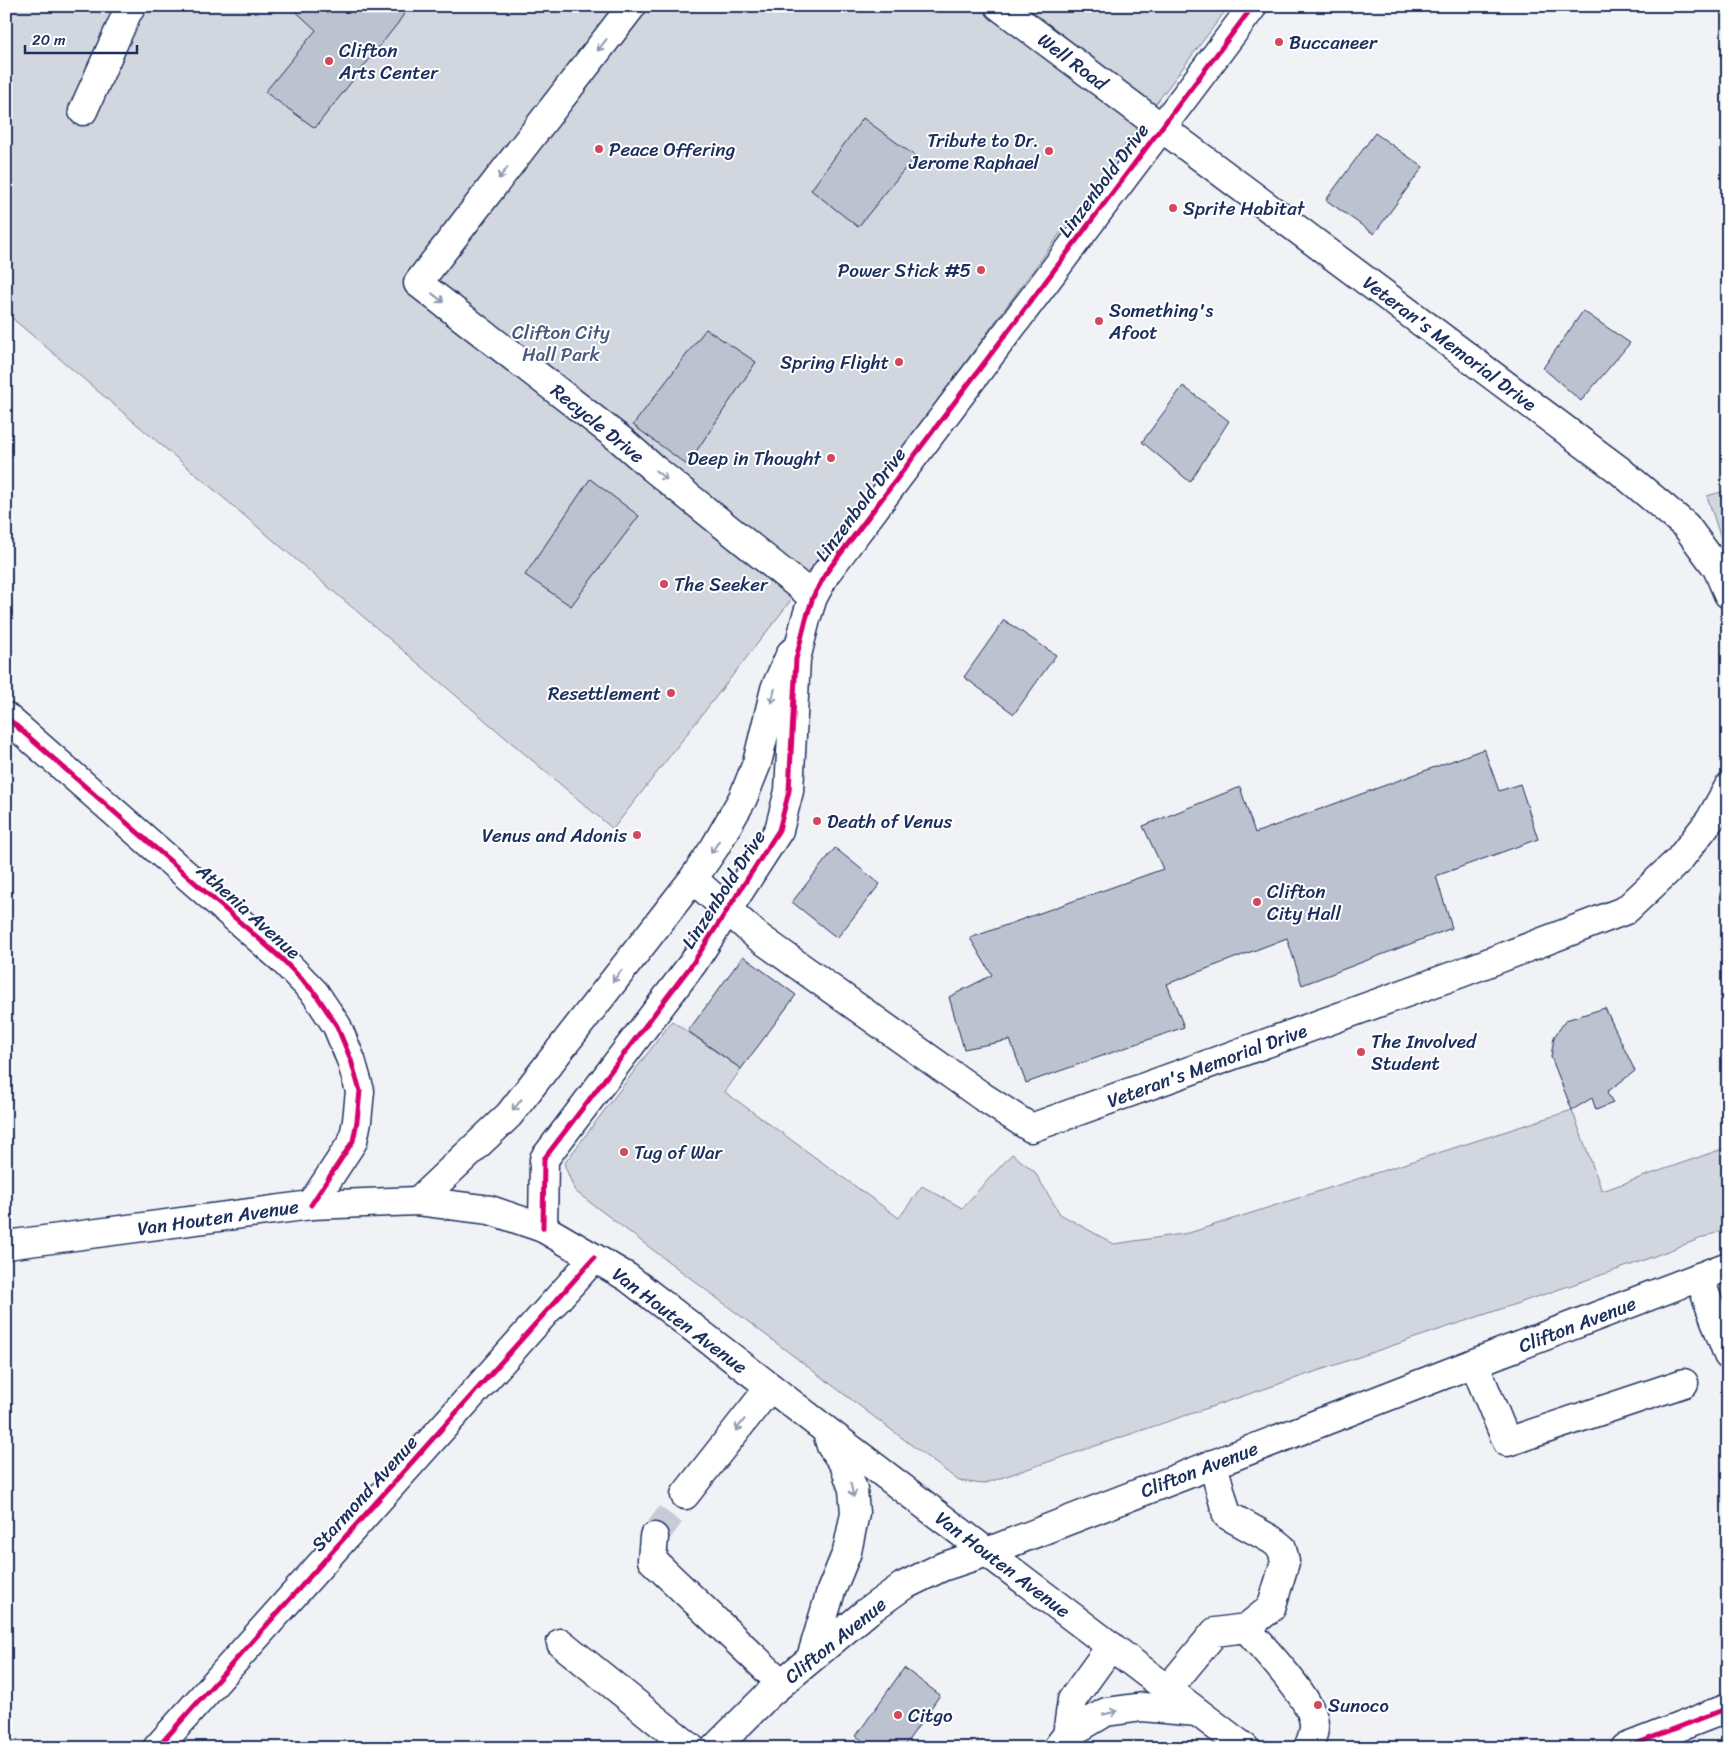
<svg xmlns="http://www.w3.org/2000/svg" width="1734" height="1754" font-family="Sriracha,sans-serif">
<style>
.green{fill:#d2d6df;stroke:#76829e}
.building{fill:#bcc2d0;stroke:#1b2f5e}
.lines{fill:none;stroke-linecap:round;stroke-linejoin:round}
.minor-tunnel{stroke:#c6cbd7;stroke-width:28;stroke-dasharray:28 14;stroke-linecap:butt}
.minor-casing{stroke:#1b2f5e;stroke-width:31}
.major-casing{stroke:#1b2f5e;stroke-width:31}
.minor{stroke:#fff;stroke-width:28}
.major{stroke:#fff;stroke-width:28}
.cycleway-casing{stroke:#fff;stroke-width:8}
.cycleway{stroke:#d6006c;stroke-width:5}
.oneway{stroke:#8d97ae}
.poi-dot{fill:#d1495b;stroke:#fff;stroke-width:2}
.labels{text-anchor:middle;stroke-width:4;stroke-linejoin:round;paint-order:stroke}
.poi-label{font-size:19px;fill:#1b2f5e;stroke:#fff;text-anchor:start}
.street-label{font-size:19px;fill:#1b2f5e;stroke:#fff}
.park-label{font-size:19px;fill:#49597e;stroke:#fff}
</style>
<rect width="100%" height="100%" fill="#f1f2f5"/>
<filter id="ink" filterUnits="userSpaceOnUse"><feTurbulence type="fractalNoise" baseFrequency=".02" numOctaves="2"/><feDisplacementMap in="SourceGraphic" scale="10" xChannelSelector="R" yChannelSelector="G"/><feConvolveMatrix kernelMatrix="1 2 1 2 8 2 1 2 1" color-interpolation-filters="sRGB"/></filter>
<g filter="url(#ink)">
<path class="green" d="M 6,6 L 1229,6 L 1134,133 L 782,612 L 613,829 L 6,313 Z
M 1728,490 L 1728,560 L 1707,496 Z
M 672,1021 L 741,1069 L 725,1092 L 899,1218 L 922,1186 L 962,1208 L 1012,1154 L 1034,1171 L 1060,1214 L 1114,1244 L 1189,1233 L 1572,1110 L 1602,1191 L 1728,1147 L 1728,1228 L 1631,1265 L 983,1484 L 959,1481 L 575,1191 L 564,1164 Z
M 1728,1021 L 1728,1072 L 1721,1027 Z"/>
<path class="building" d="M 290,6 L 409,6 L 398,23 L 315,128 L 265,92 L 316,30 Z
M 863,118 L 915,156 L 858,227 L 811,190 Z
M 1375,133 L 1423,167 L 1374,234 L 1326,200 Z
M 1583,311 L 1630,343 L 1581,401 L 1543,368 Z
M 706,329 L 756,362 L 687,465 L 633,425 Z
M 1183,386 L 1229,421 L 1190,482 L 1142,442 Z
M 590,479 L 639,516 L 571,606 L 525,575 Z
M 1004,620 L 1056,655 L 1014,714 L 964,677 Z
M 1484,749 L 1499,791 L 1520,784 L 1538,839 L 1436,876 L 1452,928 L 1302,985 L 1287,938 L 1167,984 L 1184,1027 L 1026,1083 L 1010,1040 L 964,1049 L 949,997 L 992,975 L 970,938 L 1163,869 L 1143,826 L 1240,787 L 1255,833 Z
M 835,848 L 880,884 L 837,938 L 792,902 Z
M 743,956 L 796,995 L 741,1069 L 688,1031 Z
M 1605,1008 L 1635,1071 L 1607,1092 L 1613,1103 L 1596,1110 L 1592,1098 L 1572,1110 L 1551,1057 L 1554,1037 L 1566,1020 Z
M 904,1668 L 940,1695 L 903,1748 L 872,1748 L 856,1736 Z"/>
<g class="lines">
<path class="minor-tunnel" d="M 654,1537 L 685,1495"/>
<defs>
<path id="minor" d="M 632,6 L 418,283 L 621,440 L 653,468 L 813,597
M 999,6 L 1619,470 L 1686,526 L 1717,568 L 1728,594
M 83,111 L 127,13 L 132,6
M 6,717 L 282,959 L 315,993 L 337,1026 L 351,1060 L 360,1091 L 357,1121 L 353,1141 L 311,1205
M 693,879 L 757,936 L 983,1097 L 1031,1128 L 1461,973 L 1626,910 L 1679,860 L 1710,820 L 1728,788
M 418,1201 L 509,1115 L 693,879 L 715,847 L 743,798 L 757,763 L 775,689 L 791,653
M 543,1228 L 544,1159 L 693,963 L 779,830 L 789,791 L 796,659 L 806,619 L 813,597 L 826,573 L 1253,6
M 1699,1277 L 1728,1355
M 1474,1363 L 1507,1442 L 1684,1383
M 685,1495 L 770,1387
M 654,1537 L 652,1560 L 781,1683
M 1246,1628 C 1263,1648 1308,1695 1313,1718 C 1316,1729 1312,1738 1308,1748
M 561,1643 L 691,1748
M 1168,1689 L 1215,1632 L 1246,1628 L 1271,1608 L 1285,1562 L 1282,1548 L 1272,1540 L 1227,1515 L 1213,1464
M 1067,1735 L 1072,1700 L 1111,1646
M 157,1748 L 594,1258
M 1057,1748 L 1067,1735 L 1106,1712 L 1143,1707 L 1197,1712
M 1625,1748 L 1728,1708"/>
<path id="major" d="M 6,1245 L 311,1205 L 418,1201 L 490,1210 L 543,1228 L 627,1277 L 826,1430 L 1245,1748
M 811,1658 L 831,1591 L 847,1552 L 855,1513 L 853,1489 L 844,1464 L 831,1446 L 828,1436
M 715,1748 L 770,1693 L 868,1611 L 903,1586 L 942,1567 L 987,1552 L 1474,1363 L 1728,1266"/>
</defs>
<use href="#minor" class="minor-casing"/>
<use href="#major" class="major-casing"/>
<use href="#minor" class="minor"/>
<use href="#major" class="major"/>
<defs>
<path id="cycleway" d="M 6,717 L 282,959 L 315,993 L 337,1026 L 351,1060 L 360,1091 L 357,1121 L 353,1141 L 311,1205
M 543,1228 L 544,1159 L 693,963 L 779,830 L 789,791 L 796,659 L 806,619 L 813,597 L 826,573 L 1253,6
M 157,1748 L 594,1258
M 1625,1748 L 1728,1708"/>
</defs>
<use href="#cycleway" class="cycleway-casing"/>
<use href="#cycleway" class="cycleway"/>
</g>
<defs><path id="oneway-shaft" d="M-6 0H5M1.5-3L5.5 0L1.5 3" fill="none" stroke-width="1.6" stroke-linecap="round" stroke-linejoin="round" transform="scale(1.25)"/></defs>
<g class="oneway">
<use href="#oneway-shaft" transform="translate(602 45) rotate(128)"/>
<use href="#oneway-shaft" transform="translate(503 173) rotate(128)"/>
<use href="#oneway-shaft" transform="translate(438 298) rotate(38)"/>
<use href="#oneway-shaft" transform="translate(661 475) rotate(39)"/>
<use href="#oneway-shaft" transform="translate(773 696) rotate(104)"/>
<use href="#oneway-shaft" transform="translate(715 847) rotate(122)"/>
<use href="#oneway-shaft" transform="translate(617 976) rotate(128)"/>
<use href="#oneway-shaft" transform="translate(517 1105) rotate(128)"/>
<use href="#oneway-shaft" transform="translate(740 1425) rotate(128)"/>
<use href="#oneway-shaft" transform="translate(852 1490) rotate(78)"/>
<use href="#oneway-shaft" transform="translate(1110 1713) rotate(-14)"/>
</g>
</g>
<g class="poi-dot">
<circle cx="1279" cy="42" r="5"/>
<circle cx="329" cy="61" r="5"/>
<circle cx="599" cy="149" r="5"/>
<circle cx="1049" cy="151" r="5"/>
<circle cx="1173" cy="208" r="5"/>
<circle cx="981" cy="270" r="5"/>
<circle cx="1099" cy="321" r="5"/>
<circle cx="899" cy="362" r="5"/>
<circle cx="831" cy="458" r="5"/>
<circle cx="664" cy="584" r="5"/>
<circle cx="671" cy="693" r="5"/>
<circle cx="817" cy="821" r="5"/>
<circle cx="637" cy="835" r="5"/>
<circle cx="1257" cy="902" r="5"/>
<circle cx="1361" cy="1052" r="5"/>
<circle cx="624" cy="1152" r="5"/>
<circle cx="1318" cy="1705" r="5"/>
<circle cx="898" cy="1715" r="5"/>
</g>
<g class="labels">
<g class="poi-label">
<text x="1289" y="49">Buccaneer</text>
<text x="339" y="57">Clifton<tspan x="339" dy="22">Arts Center</tspan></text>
<text x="1039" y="147" text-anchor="end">Tribute to Dr.<tspan x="1039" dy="22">Jerome Raphael</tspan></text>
<text x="609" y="156">Peace Offering</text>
<text x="1183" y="215">Sprite Habitat</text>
<text x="971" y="277" text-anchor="end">Power Stick #5</text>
<text x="1109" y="317">Something's<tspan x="1109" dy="22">Afoot</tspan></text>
<text x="889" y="369" text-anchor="end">Spring Flight</text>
<text x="821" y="465" text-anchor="end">Deep in Thought</text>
<text x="674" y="591">The Seeker</text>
<text x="661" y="700" text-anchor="end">Resettlement</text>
<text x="827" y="828">Death of Venus</text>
<text x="627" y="842" text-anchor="end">Venus and Adonis</text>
<text x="1267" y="898">Clifton<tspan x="1267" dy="22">City Hall</tspan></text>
<text x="1371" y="1048">The Involved<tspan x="1371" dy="22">Student</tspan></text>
<text x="634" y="1159">Tug of War</text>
<text x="1328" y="1712">Sunoco</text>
<text x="908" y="1722">Citgo</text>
</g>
<g class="street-label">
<text transform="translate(1073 61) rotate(37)" y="7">Well Road</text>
<text transform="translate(1103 180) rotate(-53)" y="7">Linzenbold Drive</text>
<text transform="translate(1450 343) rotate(37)" y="7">Veteran's Memorial Drive</text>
<text transform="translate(598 423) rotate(39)" y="7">Recycle Drive</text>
<text transform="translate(860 504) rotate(-53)" y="7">Linzenbold Drive</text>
<text transform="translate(723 889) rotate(-57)" y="7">Linzenbold Drive</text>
<text transform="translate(249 911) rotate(42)" y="7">Athenia Avenue</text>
<text transform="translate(1207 1065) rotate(-20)" y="7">Veteran's Memorial Drive</text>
<text transform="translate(218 1217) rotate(-8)" y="7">Van Houten Avenue</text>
<text transform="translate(680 1320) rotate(37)" y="7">Van Houten Avenue</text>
<text transform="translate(1577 1324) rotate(-21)" y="7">Clifton Avenue</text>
<text transform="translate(1199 1469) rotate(-21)" y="7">Clifton Avenue</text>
<text transform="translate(364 1493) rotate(-48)" y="7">Starmond Avenue</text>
<text transform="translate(1003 1564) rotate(37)" y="7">Van Houten Avenue</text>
<text transform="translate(835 1640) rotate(-39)" y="7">Clifton Avenue</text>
</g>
<g class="park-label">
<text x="561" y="339">Clifton City<tspan x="561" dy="22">Hall Park</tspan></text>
</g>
</g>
<rect width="1734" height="1754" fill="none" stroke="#fff" stroke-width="25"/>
<rect x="12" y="12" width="1709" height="1729" fill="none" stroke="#1b2f5e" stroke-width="2" filter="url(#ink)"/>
<path d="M25 45v8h112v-8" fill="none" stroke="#1b2f5e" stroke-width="2.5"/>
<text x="32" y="45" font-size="15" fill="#1b2f5e" stroke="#ffffff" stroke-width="4" paint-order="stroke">20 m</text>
</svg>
